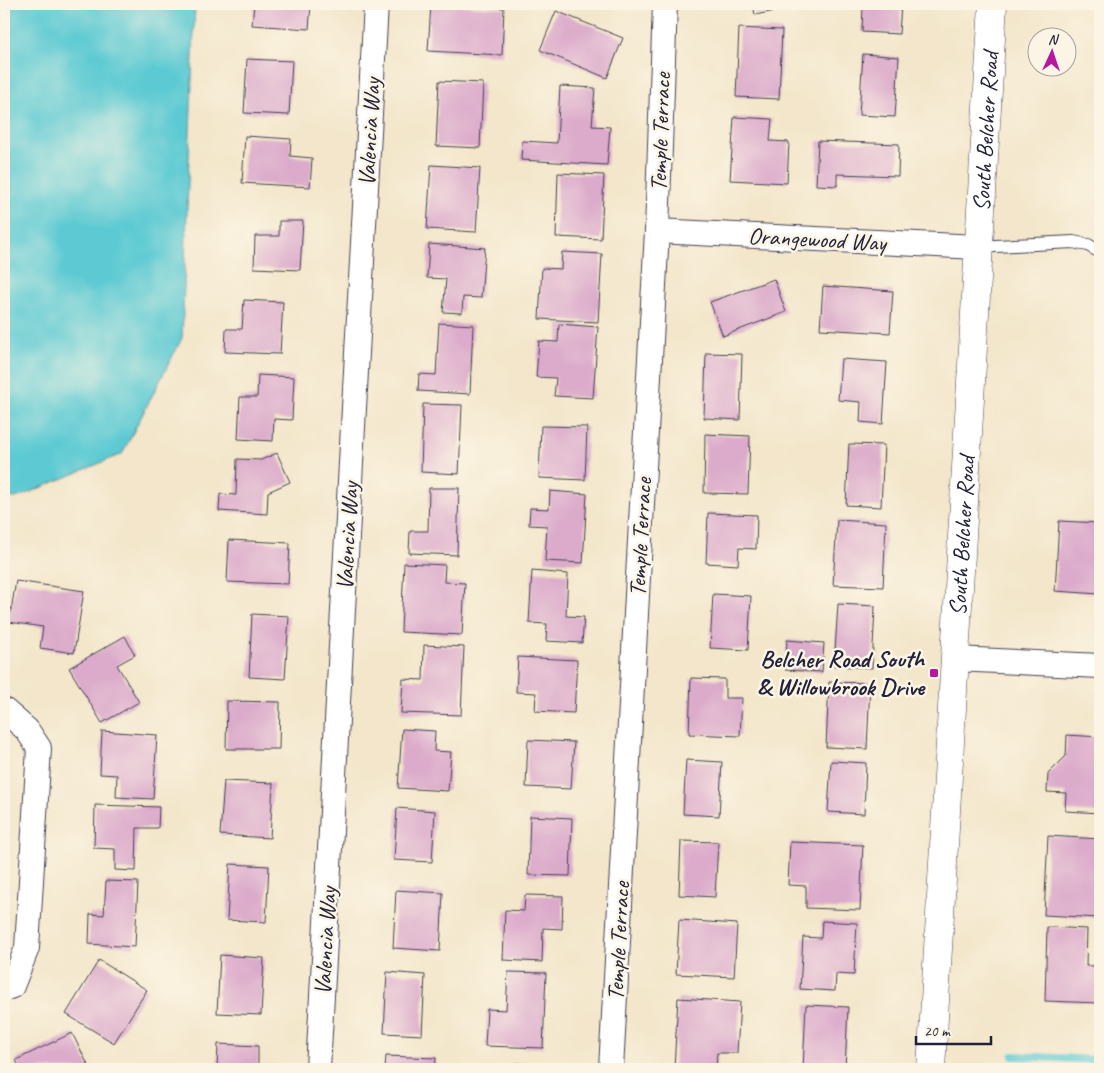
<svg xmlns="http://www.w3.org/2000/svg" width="1104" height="1073" font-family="Caveat,sans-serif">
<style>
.water{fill:#5dcad3;stroke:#407687}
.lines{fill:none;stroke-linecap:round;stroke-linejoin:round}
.stream{stroke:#5dcad3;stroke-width:8}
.building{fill:#dcabcb}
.lane-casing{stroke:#413f50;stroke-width:14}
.street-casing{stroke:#413f50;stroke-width:26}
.secondary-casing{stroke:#413f50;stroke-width:29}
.lane{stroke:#fff;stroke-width:12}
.street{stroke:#fff;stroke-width:24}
.secondary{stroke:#fff;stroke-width:28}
.poi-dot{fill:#b5179e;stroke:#fcf5e5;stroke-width:2}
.labels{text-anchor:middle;stroke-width:5;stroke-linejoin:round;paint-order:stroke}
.street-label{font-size:24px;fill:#22223b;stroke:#fcf5e5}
.poi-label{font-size:24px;font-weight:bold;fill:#22223b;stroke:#fcf5e5;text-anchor:end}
</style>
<rect width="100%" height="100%" fill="#fcf5e5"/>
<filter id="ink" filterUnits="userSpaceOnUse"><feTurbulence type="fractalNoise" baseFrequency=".02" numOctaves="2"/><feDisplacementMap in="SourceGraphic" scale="10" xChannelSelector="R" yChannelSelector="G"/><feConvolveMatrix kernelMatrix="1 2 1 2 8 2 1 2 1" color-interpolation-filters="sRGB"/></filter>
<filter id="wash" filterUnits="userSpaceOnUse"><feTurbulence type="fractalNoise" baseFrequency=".0096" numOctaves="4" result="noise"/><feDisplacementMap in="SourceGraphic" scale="20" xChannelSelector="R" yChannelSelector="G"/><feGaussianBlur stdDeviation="1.12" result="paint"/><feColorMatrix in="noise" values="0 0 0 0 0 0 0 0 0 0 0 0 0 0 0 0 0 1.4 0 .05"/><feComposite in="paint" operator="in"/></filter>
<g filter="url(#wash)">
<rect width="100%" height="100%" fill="#f3e6ca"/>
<path class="water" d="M 4,4 L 195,4 L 182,338 L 122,454 L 16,498 L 4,497 Z"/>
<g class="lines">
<path class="stream" d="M 1013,1056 L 1100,1060"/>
</g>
<g id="blocks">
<path class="building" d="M 254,4 L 311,4 L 309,29 L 252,25 Z
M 431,4 L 504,8 L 502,55 L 428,51 Z
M 753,4 L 795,4 L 795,7 L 755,15 Z
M 863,4 L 901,4 L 899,34 L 862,32 Z
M 556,11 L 623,38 L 607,78 L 540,50 Z
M 739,28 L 782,30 L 779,99 L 736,97 Z
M 863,54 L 899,57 L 895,117 L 859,115 Z
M 247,59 L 292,61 L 289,115 L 244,113 Z
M 439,81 L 483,83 L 480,148 L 436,146 Z
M 560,86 L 595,88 L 592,126 L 610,127 L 607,165 L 521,160 L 522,141 L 557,143 Z
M 734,117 L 772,119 L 770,141 L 789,142 L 787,183 L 730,180 Z
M 245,136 L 291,139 L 290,156 L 312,158 L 310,187 L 242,183 Z
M 818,141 L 899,144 L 898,176 L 837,174 L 837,186 L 816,185 Z
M 431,165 L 480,168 L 476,232 L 427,229 Z
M 558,173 L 604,175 L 601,239 L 556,237 Z
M 279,221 L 303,221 L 300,270 L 254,268 L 255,236 L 279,236 Z
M 429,244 L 485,248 L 481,298 L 463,297 L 462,313 L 443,312 L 446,279 L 427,278 Z
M 562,252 L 602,254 L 598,322 L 539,319 L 542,268 L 561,269 Z
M 774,279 L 786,312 L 723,336 L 710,302 Z
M 823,286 L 893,291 L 890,333 L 820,329 Z
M 244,300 L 283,302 L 280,354 L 225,352 L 226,329 L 242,329 Z
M 439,323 L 473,325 L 470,394 L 418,391 L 419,374 L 436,375 Z
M 559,324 L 598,327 L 593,398 L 554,396 L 556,378 L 536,377 L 539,341 L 558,342 Z
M 706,353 L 742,354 L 740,420 L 704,418 Z
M 841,359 L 887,362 L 883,424 L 860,422 L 861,402 L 838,400 Z
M 258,375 L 294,377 L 292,420 L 274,419 L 273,441 L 238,439 L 240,397 L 257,397 Z
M 423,404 L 462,405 L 459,474 L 421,472 Z
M 541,426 L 587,427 L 585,480 L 539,478 Z
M 705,434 L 750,436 L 748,494 L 704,493 Z
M 849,444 L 884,445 L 881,507 L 846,505 Z
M 277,453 L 290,482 L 268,492 L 267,514 L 219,511 L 220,494 L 236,495 L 237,459 L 261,460 Z
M 429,488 L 459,488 L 457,555 L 409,553 L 410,531 L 428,531 Z
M 550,491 L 587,494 L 583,563 L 545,561 L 547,526 L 529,525 L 530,508 L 549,509 Z
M 708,513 L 757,515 L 756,549 L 739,548 L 738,565 L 706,563 Z
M 837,520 L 886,523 L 883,587 L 833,585 Z
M 1059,521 L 1100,523 L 1100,594 L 1055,591 Z
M 229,540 L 290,543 L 288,584 L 227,582 Z
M 404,563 L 445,565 L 444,582 L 465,583 L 462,635 L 401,632 Z
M 532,571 L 568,574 L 566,616 L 584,617 L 582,643 L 546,641 L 547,624 L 529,623 Z
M 16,581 L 84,591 L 74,653 L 40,648 L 43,627 L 9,622 Z
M 713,594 L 751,596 L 748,650 L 710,648 Z
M 838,604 L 875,606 L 872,668 L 834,666 Z
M 252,614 L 289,616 L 285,679 L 249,677 Z
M 125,636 L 135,655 L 117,665 L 139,702 L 102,723 L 69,668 Z
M 787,640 L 824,643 L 822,672 L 785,670 Z
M 424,645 L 464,647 L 461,715 L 401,713 L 403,679 L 423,680 Z
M 518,657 L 577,660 L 574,713 L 535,711 L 536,693 L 516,692 Z
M 691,678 L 725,679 L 725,698 L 742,698 L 740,736 L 689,734 Z
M 829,682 L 870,683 L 867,749 L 826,747 Z
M 227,701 L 280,702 L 279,749 L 226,749 Z
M 402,729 L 435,731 L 434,751 L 451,752 L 448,791 L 398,788 Z
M 102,731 L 157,735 L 153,799 L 116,797 L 117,775 L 100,774 Z
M 1067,735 L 1100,737 L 1100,813 L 1065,811 L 1066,793 L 1047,792 L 1048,774 L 1066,756 Z
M 528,740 L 574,742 L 571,789 L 526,787 Z
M 686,760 L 722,762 L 719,816 L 683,814 Z
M 831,761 L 866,763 L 864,814 L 828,812 Z
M 224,781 L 273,783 L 270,838 L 220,835 Z
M 95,805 L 159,807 L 158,828 L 137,828 L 136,871 L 115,870 L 115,849 L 94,848 Z
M 397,808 L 435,811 L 432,862 L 394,860 Z
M 530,816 L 572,818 L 570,876 L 528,875 Z
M 1048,836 L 1100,839 L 1100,918 L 1044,915 Z
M 681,841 L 718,842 L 715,897 L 679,895 Z
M 790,842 L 863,845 L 860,910 L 806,908 L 806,886 L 788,885 Z
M 230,864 L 269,866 L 266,922 L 227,920 Z
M 106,881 L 138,882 L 135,947 L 89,944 L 90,914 L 104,915 Z
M 396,890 L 443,893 L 440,951 L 393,948 Z
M 525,895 L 563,896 L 562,929 L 543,928 L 542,962 L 503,960 L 505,910 L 524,911 Z
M 679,920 L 737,924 L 734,977 L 676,974 Z
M 822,921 L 857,923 L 854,975 L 836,974 L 835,991 L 800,989 L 803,937 L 821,938 Z
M 1047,927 L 1087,929 L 1086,966 L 1100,966 L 1100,1003 L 1045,1001 Z
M 220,955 L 264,958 L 261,1015 L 217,1013 Z
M 99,960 L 147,990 L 114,1043 L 66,1014 Z
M 387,972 L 425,975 L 422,1035 L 384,1033 Z
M 508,972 L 546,973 L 543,1048 L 485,1046 L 487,1009 L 506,1010 Z
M 678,998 L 740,1002 L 737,1053 L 717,1053 L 716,1069 L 674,1068 Z
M 806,1005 L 848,1007 L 845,1069 L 803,1069 Z
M 72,1033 L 90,1069 L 20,1069 L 16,1060 Z
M 218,1044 L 258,1046 L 258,1069 L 217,1069 Z
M 386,1056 L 436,1058 L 435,1069 L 385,1069 Z
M 516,1063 L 555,1065 L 555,1069 L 515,1069 Z"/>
</g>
</g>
<g filter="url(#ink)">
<use href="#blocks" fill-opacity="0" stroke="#413f50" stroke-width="1"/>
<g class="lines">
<defs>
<path id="lane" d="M 977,247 L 1073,242 L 1088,245 L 1100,252"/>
<path id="street" d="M 657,231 L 977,247
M 955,659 L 1100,666
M 4,710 L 27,730 L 39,748 L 27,948 L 12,986 L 4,989
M 318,1069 L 376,4
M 611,1069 L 657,231 L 665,4"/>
<g id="secondary">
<path id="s1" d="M 931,1069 L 993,4"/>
</g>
</defs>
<use href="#lane" class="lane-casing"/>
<use href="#street" class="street-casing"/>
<use href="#secondary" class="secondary-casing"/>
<use href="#lane" class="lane"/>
<use href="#street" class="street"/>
<use href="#secondary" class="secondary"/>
</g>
</g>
<rect class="poi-dot" x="929" y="668" width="10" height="10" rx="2.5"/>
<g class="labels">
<g class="street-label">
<text transform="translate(369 132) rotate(-87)" y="8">Valencia Way</text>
<text transform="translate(660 132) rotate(-88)" y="8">Temple Terrace</text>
<text dy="8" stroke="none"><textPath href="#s1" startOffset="939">South Belcher Road</textPath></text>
<text transform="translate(817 239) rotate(3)" y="8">Orangewood Way</text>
<text transform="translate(347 536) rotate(-87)" y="8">Valencia Way</text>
<text dy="8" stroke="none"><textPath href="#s1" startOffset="534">South Belcher Road</textPath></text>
<text transform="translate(640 537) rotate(-87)" y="8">Temple Terrace</text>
<text transform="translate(325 941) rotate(-87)" y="8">Valencia Way</text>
<text transform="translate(618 941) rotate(-87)" y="8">Temple Terrace</text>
</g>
<g class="poi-label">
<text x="924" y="667">Belcher Road South<tspan x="924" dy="28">&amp; Willowbrook Drive</tspan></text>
</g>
</g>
<rect width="1104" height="1073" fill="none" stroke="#fcf5e5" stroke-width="20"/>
<g transform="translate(1052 52) rotate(3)"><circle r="24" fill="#fcf5e5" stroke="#a5a1a1"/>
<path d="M0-4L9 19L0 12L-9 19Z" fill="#b5179e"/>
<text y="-8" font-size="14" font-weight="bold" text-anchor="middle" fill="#22223b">N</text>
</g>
<path d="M916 1036v8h75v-8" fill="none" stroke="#22223b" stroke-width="2.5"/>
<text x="924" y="1036" font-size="15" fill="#22223b" stroke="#fcf5e5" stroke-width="4" paint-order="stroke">20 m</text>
</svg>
